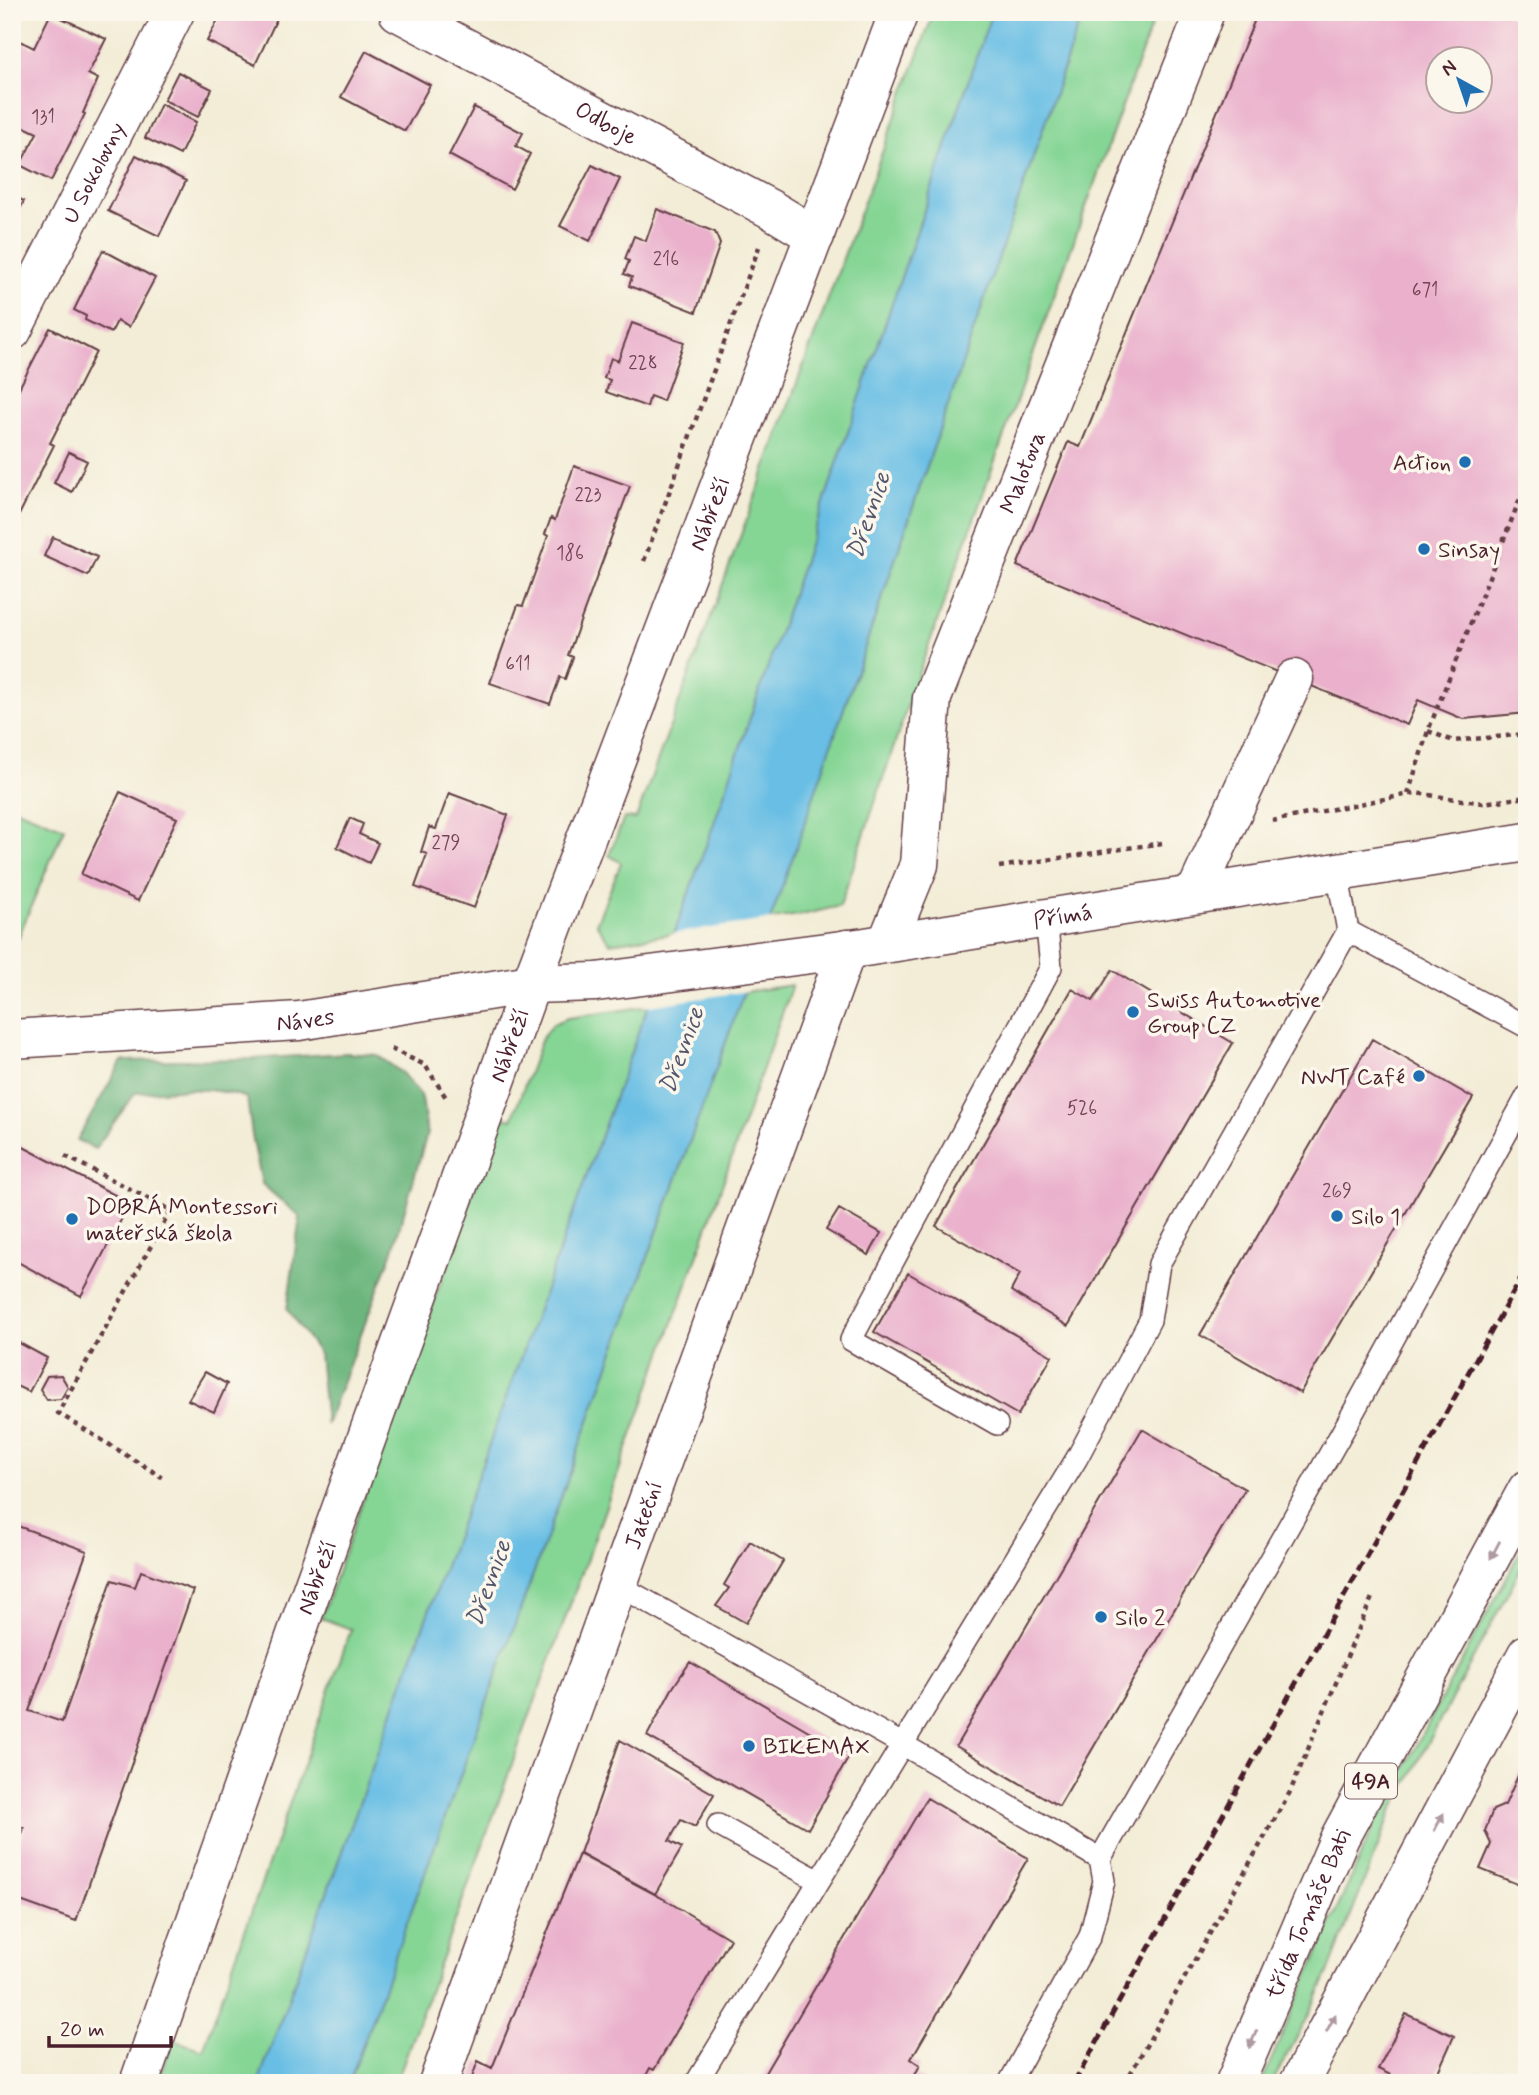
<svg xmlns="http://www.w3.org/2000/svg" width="1539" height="2095" font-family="Mynerve,sans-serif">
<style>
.green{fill:#85d595;stroke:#687a60;stroke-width:2}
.forest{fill:#6cb67e;stroke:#5b6a54;stroke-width:2}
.water{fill:#67bee4;stroke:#586e88;stroke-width:2}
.pier{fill:#f3edd7}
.building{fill:#eab0cc;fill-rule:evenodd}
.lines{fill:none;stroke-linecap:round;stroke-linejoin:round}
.service-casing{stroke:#633e45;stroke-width:24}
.minor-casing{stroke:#633e45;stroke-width:41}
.tertiary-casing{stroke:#633e45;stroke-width:41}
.primary-casing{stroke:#633e45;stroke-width:41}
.path{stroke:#633e45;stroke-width:4.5;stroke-dasharray:5 5;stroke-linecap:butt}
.service{stroke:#fff;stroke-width:21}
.minor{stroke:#fff;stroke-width:38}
.tertiary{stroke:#fff;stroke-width:38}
.primary{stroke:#fff;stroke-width:38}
.rail{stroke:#4a1f2b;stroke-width:5;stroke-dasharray:10 5;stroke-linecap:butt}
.oneway{fill:#ae9aa0}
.poi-dot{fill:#1f6fb2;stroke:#fbf7ec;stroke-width:2.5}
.labels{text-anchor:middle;stroke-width:7;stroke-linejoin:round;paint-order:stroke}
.number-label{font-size:19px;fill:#724353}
.shield{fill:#fbf7ec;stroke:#7f6065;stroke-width:2}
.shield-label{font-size:21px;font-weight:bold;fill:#4a1f2b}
.street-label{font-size:23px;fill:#4a1f2b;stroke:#fbf7ec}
.poi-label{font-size:23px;fill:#4a1f2b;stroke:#fbf7ec;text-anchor:start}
.water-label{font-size:24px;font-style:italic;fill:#54576c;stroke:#fbf7ec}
</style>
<rect width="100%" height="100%" fill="#fbf7ec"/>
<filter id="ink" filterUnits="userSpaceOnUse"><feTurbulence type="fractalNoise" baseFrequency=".0143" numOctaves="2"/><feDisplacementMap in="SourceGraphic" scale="14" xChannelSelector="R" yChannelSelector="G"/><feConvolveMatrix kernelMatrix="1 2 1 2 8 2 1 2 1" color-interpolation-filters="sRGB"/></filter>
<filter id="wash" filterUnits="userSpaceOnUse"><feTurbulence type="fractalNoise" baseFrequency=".00686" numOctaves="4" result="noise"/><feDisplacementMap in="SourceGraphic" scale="28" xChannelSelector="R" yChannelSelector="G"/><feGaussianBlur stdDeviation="1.57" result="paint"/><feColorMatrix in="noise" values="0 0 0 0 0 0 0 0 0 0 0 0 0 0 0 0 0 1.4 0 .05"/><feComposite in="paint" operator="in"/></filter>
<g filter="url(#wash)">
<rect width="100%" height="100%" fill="#f3edd7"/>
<path class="green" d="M 934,12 L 1156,12 L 917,678 L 840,906 L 806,914 L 610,943 L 596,924 L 621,863 L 609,855 L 624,818 L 636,819 Z
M 12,807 L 64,828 L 12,952 Z
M 792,985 L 699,1251 L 396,2083 L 157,2083 L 173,2040 L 203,2050 L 351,1629 L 321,1618 L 500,1116 L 512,1119 L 542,1038 L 553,1024 L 568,1018 Z
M 1527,1539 L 1527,1557 L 1392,1811 L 1330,1968 L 1306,2021 L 1272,2083 L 1264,2083 L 1262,2081 L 1375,1823 Z"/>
<path class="forest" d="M 348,1053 L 377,1055 L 402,1073 L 422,1098 L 427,1134 L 392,1253 L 326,1425 L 319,1354 L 287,1309 L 300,1217 L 262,1184 L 252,1135 L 247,1098 C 212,1085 172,1090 135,1093 L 95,1149 L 77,1140 L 122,1061 L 250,1059 Z"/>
<path class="water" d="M 992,12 L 1083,12 L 794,854 L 349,2083 L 258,2083 L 713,826 Z"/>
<path class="pier" d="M 774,919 L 748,991 L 644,1007 L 670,934 Z"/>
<g id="blocks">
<path class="building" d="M 222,12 L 280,12 L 255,65 L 207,41 Z
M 1258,12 L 1502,12 L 1527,22 L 1527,713 L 1463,719 L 1418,700 L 1407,725 L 1017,566 L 1068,442 L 1080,447 ZM 1438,60 L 1480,60 L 1480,102 L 1438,102 Z
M 51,13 L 106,39 L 88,74 L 98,79 L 83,113 L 85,114 L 51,181 L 20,165 L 37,133 L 12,121 L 12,37 L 34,48 Z
M 366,51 L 430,85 L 405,131 L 341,97 Z
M 178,72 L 212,89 L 198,117 L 164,100 Z
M 161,104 L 196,122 L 180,155 L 145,138 Z
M 474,107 L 523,133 L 516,146 L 530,154 L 512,189 L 449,155 Z
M 136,155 L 186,181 L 159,236 L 108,211 Z
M 592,165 L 620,179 L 590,241 L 560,226 Z
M 12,196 L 24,201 L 12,225 Z
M 657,209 L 715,232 L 720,244 L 696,312 L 629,286 L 632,277 L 624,274 L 629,261 L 625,259 L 634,236 L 646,241 Z
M 103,250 L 155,278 L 129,327 L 117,321 L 111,333 L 85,320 L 86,316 L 74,310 Z
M 632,323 L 684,342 L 663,401 L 650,396 L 647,407 L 606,392 L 610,380 L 604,378 L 611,358 L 618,361 Z
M 50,328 L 96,352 L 50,443 L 54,445 L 15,523 L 12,522 L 12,402 Z
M 69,452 L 87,461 L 72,492 L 54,483 Z
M 574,466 L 630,486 L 568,655 L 573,657 L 565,679 L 560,677 L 550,704 L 490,683 L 518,605 L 523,606 L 548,536 L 545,534 L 551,518 L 555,520 Z
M 53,537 L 97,557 L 88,576 L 44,556 Z
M 120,792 L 177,818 L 138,901 L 81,874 Z
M 449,793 L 508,815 L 474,908 L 415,887 L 427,854 L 421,852 L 429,827 L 436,829 Z
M 350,818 L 363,824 L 359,834 L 378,843 L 369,863 L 337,847 Z
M 1112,970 L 1233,1043 L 1068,1326 L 1011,1291 L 1020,1274 L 936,1226 L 1072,989 L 1093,1001 Z
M 1372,1039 L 1473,1098 L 1300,1393 L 1200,1335 Z
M 12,1141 L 130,1203 L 81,1296 L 12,1259 L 12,1252 L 17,1244 L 12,1242 Z
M 839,1209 L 881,1233 L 869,1255 L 826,1230 Z
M 908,1273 L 1052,1356 L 1018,1415 L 874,1332 Z
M 12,1339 L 47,1358 L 29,1392 L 12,1384 Z
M 205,1372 L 227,1384 L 214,1412 L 188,1400 Z
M 61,1375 L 68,1387 L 61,1399 L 47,1400 L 40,1389 L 47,1376 Z
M 1142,1429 L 1245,1489 L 1059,1806 L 956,1746 Z
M 12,1524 L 87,1551 L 29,1711 L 62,1722 L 112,1580 L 135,1587 L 141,1571 L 193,1590 L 76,1921 L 12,1898 L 12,1861 L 24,1828 L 12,1823 Z
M 750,1541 L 783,1561 L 746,1623 L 716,1606 L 729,1588 L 724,1585 Z
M 690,1662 L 850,1755 L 808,1829 L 647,1736 L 672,1689 Z
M 620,1740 L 714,1794 L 695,1827 L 681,1820 L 669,1841 L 682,1848 L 655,1894 L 580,1853 Z
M 1525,1760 L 1527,1761 L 1527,1888 L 1480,1869 L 1491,1844 L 1485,1831 L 1493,1810 L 1505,1805 Z
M 927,1798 L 1028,1858 L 911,2059 L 920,2065 L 915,2075 L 929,2083 L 759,2083 Z
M 579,1854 L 662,1898 L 730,1939 L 654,2070 L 650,2068 L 642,2083 L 470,2083 L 478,2061 L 492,2068 Z
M 1406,2014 L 1454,2036 L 1433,2083 L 1395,2083 L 1397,2078 L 1378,2069 Z"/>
</g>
</g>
<g filter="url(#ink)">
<use href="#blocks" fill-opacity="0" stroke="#633e45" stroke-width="2"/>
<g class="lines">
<defs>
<path id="service" d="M 1337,872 L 1348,931 L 1527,1027
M 997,1424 L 851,1340 L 1051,967 L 1046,918
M 618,1585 L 902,1744 L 1100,1859 L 1104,1881 L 1090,1936 L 1009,2083
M 718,1825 L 819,1881
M 1100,1859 L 1349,1420 L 1527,1096
M 696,2083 L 1077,1458 L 1150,1320 L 1159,1264 L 1348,931"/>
<g id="minor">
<path id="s1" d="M 398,12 L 772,210 L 815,236"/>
<path id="s2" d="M 12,331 L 175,12"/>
<path d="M 1195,894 L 1294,679"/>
<path id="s3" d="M 887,943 L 919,865 L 932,698 L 1205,12"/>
<path id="s4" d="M 12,1039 L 299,1021 L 531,984 L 596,982 L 865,947 L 1527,842"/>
<path id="s5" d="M 438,2083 L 847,949"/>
</g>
<g id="tertiary">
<path id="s6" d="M 139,2083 L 311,1592 L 531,984 L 899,12"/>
</g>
<g id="primary">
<path id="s7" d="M 1235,2083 L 1340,1837 L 1527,1490"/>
<path d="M 1299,2083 L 1527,1654"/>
</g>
</defs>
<use href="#service" class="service-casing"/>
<use href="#minor" class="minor-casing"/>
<use href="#tertiary" class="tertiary-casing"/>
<use href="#primary" class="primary-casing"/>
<path class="path" d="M 644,561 L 759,247
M 1428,731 L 1453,741 L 1527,734
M 1408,794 L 1428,731 L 1527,481
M 1272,821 L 1415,793 L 1483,803 L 1527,797
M 999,867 L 1162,843
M 391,1049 L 425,1065 L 447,1099
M 65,1156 L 171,1210 L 58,1413 L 162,1477
M 1125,2083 L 1290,1792 L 1373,1595"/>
<use href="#service" class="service"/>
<use href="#minor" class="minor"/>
<use href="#tertiary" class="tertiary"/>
<use href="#primary" class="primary"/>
<path class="rail" d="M 1074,2083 L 1527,1267"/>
</g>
<defs><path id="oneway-solid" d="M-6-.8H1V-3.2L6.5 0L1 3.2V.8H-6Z" transform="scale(1.75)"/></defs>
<g class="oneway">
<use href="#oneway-solid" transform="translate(1495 1550) rotate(118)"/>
<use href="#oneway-solid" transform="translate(1439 1822) rotate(-62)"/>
<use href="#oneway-solid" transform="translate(1331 2023) rotate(-62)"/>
<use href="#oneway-solid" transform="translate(1253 2039) rotate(113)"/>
</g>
</g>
<g class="poi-dot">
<circle cx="1465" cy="462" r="7"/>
<circle cx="1424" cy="549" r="7"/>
<circle cx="1133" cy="1012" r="7"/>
<circle cx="1419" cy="1076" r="7"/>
<circle cx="1337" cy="1216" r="7"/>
<circle cx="72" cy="1219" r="7"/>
<circle cx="1101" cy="1617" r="7"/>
<circle cx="749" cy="1746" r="7"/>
</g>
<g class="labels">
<g class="number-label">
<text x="43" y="123">131</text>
<text x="666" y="265">216</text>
<text x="1425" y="296">671</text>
<text x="643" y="369">228</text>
<text x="588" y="501">223</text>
<text x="570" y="559">186</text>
<text x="518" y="670">611</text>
<text x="446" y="849">279</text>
<text x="1082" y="1114">526</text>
<text x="1337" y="1197">269</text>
</g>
<rect class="shield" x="1345" y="1763.5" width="52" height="35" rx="5"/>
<g class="shield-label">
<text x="1371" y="1788">49A</text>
</g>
<g class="street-label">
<text dy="8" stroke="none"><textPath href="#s1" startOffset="236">Odboje</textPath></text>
<text dy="8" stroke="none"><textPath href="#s2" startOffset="178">U Sokolovny</textPath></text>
<text dy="8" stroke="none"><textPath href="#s3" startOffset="495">Malotova</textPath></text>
<text dy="8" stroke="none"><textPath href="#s6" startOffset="1670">Nábřeží</textPath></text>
<text dy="8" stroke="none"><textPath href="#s4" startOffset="1059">Přímá</textPath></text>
<text dy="8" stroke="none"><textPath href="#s4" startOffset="294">Náves</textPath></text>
<text dy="8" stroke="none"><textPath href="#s6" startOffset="1102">Nábřeží</textPath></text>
<text dy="8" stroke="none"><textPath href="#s5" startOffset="604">Jateční</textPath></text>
<text dy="8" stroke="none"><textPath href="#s6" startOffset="536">Nábřeží</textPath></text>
<text dy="8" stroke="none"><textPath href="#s7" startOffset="184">třída Tomáše Bati</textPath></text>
</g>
<g class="poi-label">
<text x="1451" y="470" text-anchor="end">Action</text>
<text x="1438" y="557">Sinsay</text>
<text x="1147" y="1007">Swiss Automotive<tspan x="1147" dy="26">Group CZ</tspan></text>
<text x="1405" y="1084" text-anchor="end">NWT Café</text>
<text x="86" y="1214">DOBRÁ Montessori<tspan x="86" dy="26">mateřská škola</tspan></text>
<text x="1351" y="1224">Silo 1</text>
<text x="1115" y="1625">Silo 2</text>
<text x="763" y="1754">BIKEMAX</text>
</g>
<g class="water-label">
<text transform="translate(868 515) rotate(-71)" y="8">Dřevnice</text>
<text transform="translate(681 1050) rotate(-70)" y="8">Dřevnice</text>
<text transform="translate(488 1583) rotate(-70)" y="8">Dřevnice</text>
</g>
</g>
<rect width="1539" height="2095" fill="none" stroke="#fbf7ec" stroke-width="42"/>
<g transform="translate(1459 80) rotate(320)"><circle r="33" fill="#fbf7ec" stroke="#b4a19f" stroke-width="2"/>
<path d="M0-5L12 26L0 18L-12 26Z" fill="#1f6fb2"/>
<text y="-10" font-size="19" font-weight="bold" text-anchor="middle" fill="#4a1f2b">N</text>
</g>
<path d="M49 2036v10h122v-10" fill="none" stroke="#4a1f2b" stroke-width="3.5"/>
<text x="60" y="2036" font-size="21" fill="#4a1f2b" stroke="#fbf7ec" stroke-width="5" paint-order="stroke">20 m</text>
</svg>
